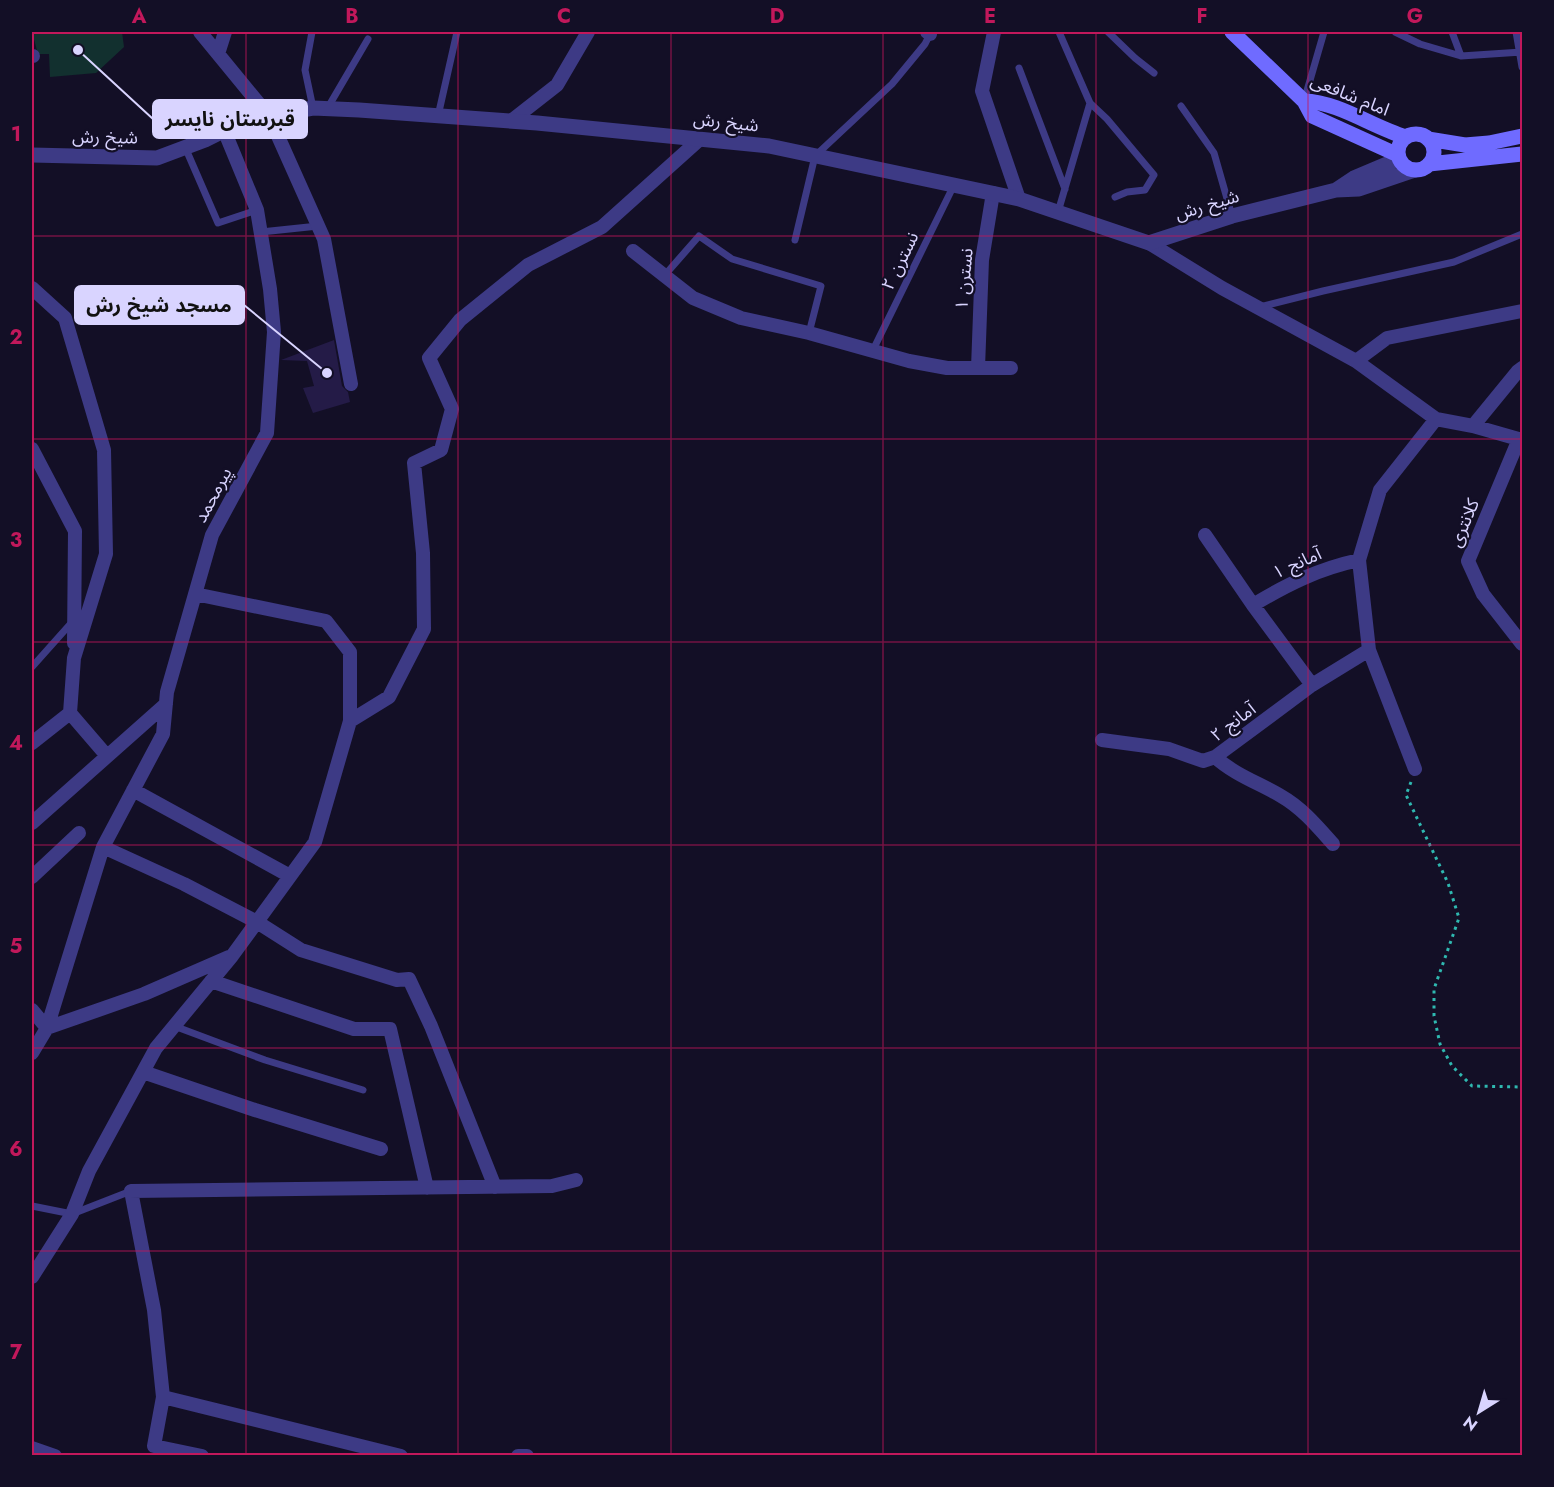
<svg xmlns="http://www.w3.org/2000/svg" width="1554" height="1487" font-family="Jost,'Noto Sans Arabic',sans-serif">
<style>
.green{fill:#12302f}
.building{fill:#241b47}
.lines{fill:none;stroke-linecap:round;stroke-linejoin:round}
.path{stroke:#2fb8b0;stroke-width:3;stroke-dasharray:3 4.5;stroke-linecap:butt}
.service{stroke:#3d3a85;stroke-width:7}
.minor{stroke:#3d3a85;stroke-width:14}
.tertiary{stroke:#3d3a85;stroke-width:15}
.secondary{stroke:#6f6bff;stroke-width:15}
.grid{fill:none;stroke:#c2185b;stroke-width:1.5;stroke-opacity:0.55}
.labels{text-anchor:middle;stroke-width:4.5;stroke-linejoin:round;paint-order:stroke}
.street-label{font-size:18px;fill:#d9d4ff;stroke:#130f26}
.leader{fill:none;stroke:#d9d4ff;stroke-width:2}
.callout-dot{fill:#d9d4ff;stroke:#130f26;stroke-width:2}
.callout{fill:#d9d4ff;stroke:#d9d4ff;stroke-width:2}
.callout-label{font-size:20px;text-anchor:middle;font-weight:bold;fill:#111}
.neatline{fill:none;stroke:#c2185b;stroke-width:2}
.grid-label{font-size:20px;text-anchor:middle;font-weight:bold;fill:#c2185b}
</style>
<rect width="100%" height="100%" fill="#130f26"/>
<path class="green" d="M 32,32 L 122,32 L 124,47 L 96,73 L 50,77 L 49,54 L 38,54 Z"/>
<path class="building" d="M 334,340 L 342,386 L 348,392 L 350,402 L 313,413 L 303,388 L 314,386 L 307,361 L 281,360 Z"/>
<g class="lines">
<path class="path" d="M 1411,782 L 1406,795 L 1448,883 L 1459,918 L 1434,989 L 1434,1016 L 1440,1044 L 1452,1066 L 1472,1086 L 1522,1087"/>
<path class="service" d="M 312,32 L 305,70 L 313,108
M 1108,32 L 1135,58 L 1154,73
M 1395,32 L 1420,44 L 1461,56 L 1522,52
M 1452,32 L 1461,56
M 1516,32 L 1522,67
M 1019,68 L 1065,189
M 1304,101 L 1324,32
M 1090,103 L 1107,119 L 1154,175 L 1145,190 L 1127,192 L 1115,197
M 1181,106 L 1214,153 L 1232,216
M 327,109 L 368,39
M 438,116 L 457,32
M 185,147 L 218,223 L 257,210
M 1058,212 L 1090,103 L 1059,32
M 261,232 L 318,226
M 795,240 L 815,156 L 892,84 L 925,44 L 930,34
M 664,276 L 699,236 L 732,259 L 821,286 L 809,333
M 1260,307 L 1323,291 L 1454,262 L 1522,234
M 873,350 L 954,185
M 32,667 L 73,621
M 174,1026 L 265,1060 L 363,1090
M 32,1206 L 72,1214 L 131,1191"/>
<path class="minor" d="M 200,32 L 269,116 L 324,239 L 351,384
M 927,32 L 930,34
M 994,32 L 982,91 L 1019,199
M 218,54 L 225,32
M 32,56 L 33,56
M 511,121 L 557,85 L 588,32
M 1149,243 L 1222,288 L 1356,361 L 1387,338 L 1522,311
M 633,251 L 693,298 L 741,318 L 809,333 L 909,361 L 947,368 L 1011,368
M 32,288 L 65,318 L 104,450 L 106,554 L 74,658 L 70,713 L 107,756
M 1356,361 L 1436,419 L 1473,426 L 1522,440
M 978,368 L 982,260 L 993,193
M 1473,426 L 1518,371 L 1522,368
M 1519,439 L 1468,561 L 1483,594 L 1522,644
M 32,449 L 75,531 L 74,643
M 1205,535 L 1253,605 L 1312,685
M 195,594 L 326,621 L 350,652 L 350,721
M 1253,605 C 1288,584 1318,569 1359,560
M 1102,740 L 1169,749 L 1203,761 L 1215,757 L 1312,685 L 1369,650
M 32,743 L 70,713
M 1215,757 C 1235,775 1259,783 1281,796 C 1302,808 1317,826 1333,844
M 1415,769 L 1369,650 L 1359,560 L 1380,490 L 1436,419
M 133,790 L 290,876
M 32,823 L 166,704
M 103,847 L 184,884 L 257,922 L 301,950 L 397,980 L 409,979 L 431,1026 L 495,1187
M 32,877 L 79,833
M 211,981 L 354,1029 L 390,1029 L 427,1188
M 32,1010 L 47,1028 L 144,994 L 229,957
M 32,1053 L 47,1028 L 103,847 L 163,734 L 167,692 L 212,535 L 267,433 L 274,332 L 270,289 L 257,210 L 224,130
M 143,1072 L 255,1110 L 381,1149
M 32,1277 L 72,1214 L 89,1171 L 156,1048 L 232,956 L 315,842 L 350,721 L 389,697 L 424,629 L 423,553 L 414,463 L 441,450 L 452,409 L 429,358 L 460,320 L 528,265 L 602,227 L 700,139
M 163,1397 L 154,1446 L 202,1456
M 32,1448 L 55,1456
M 401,1456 L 163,1397 L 154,1310 L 131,1191 L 552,1186 L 576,1180
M 518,1456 L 527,1456"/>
<path class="tertiary" d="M 32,155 L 157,158 L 205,140 L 231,127 L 269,116 L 313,108 L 359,110 L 537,123 L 769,146 L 1019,199 L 1149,243 L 1232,216 L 1336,190 L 1354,178 L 1399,159
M 1336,190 L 1359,189 L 1415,170"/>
<path class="secondary" d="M 1232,32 L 1304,101 L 1312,116 L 1398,155
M 1304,101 C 1339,102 1372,127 1406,137
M1398 152a18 18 0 1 1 36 0a18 18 0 1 1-36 0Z
M 1428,139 L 1465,145 L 1489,143 L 1522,136
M 1429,164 L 1522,154"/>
</g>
<path class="grid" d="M 246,32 L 246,1456M 458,32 L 458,1456M 671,32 L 671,1456M 883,32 L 883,1456M 1096,32 L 1096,1456M 1308,32 L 1308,1456M 32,236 L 1522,236M 32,439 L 1522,439M 32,642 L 1522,642M 32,845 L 1522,845M 32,1048 L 1522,1048M 32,1251 L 1522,1251"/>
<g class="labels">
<g class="street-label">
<text transform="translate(1350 95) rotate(22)" y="6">امام شافعی</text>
<text transform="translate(726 122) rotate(6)" y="6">شیخ رش</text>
<text transform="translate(105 137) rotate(1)" y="6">شیخ رش</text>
<text transform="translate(1207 205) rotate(-17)" y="6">شیخ رش</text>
<text transform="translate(900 261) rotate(-64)" y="6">نسترن ۲</text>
<text transform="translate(964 279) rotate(-85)" y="6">نسترن ۱</text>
<text transform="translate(213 495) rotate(-62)" y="6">پیرمحمد</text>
<text transform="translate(1464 523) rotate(-67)" y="6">کلانتری</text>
<text transform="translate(1297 563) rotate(-24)" y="6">آمانج ۱</text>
<text transform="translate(1233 722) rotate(-37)" y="6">آمانج ۲</text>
</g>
</g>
<path class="leader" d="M78 50L153 119M327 373L244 305"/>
<g class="callout-dot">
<circle cx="78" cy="50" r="6"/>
<circle cx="327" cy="373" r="6"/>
</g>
<g class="callout">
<rect x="153" y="100" width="154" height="38" rx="6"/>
<rect x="75" y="286" width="169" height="38" rx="6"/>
</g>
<g class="callout-label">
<text x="230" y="126">قبرستان نایسر</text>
<text x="159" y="312">مسجد شیخ رش</text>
</g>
<rect width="1554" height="1487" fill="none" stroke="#130f26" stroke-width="66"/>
<g transform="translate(1479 1412) rotate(217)" stroke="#130f26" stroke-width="4.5" paint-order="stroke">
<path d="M0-4.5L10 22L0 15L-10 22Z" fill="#d9d4ff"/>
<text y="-9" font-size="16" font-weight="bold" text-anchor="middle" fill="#d9d4ff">N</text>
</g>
<rect x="33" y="33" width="1488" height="1421" class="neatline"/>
<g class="grid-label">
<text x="139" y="23">A</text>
<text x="352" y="23">B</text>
<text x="564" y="23">C</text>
<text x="777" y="23">D</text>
<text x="990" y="23">E</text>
<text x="1202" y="23">F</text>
<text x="1415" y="23">G</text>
<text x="16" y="141">1</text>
<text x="16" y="344">2</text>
<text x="16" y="547">3</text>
<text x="16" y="750">4</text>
<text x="16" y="953">5</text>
<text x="16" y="1156">6</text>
<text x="16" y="1359">7</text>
</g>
</svg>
